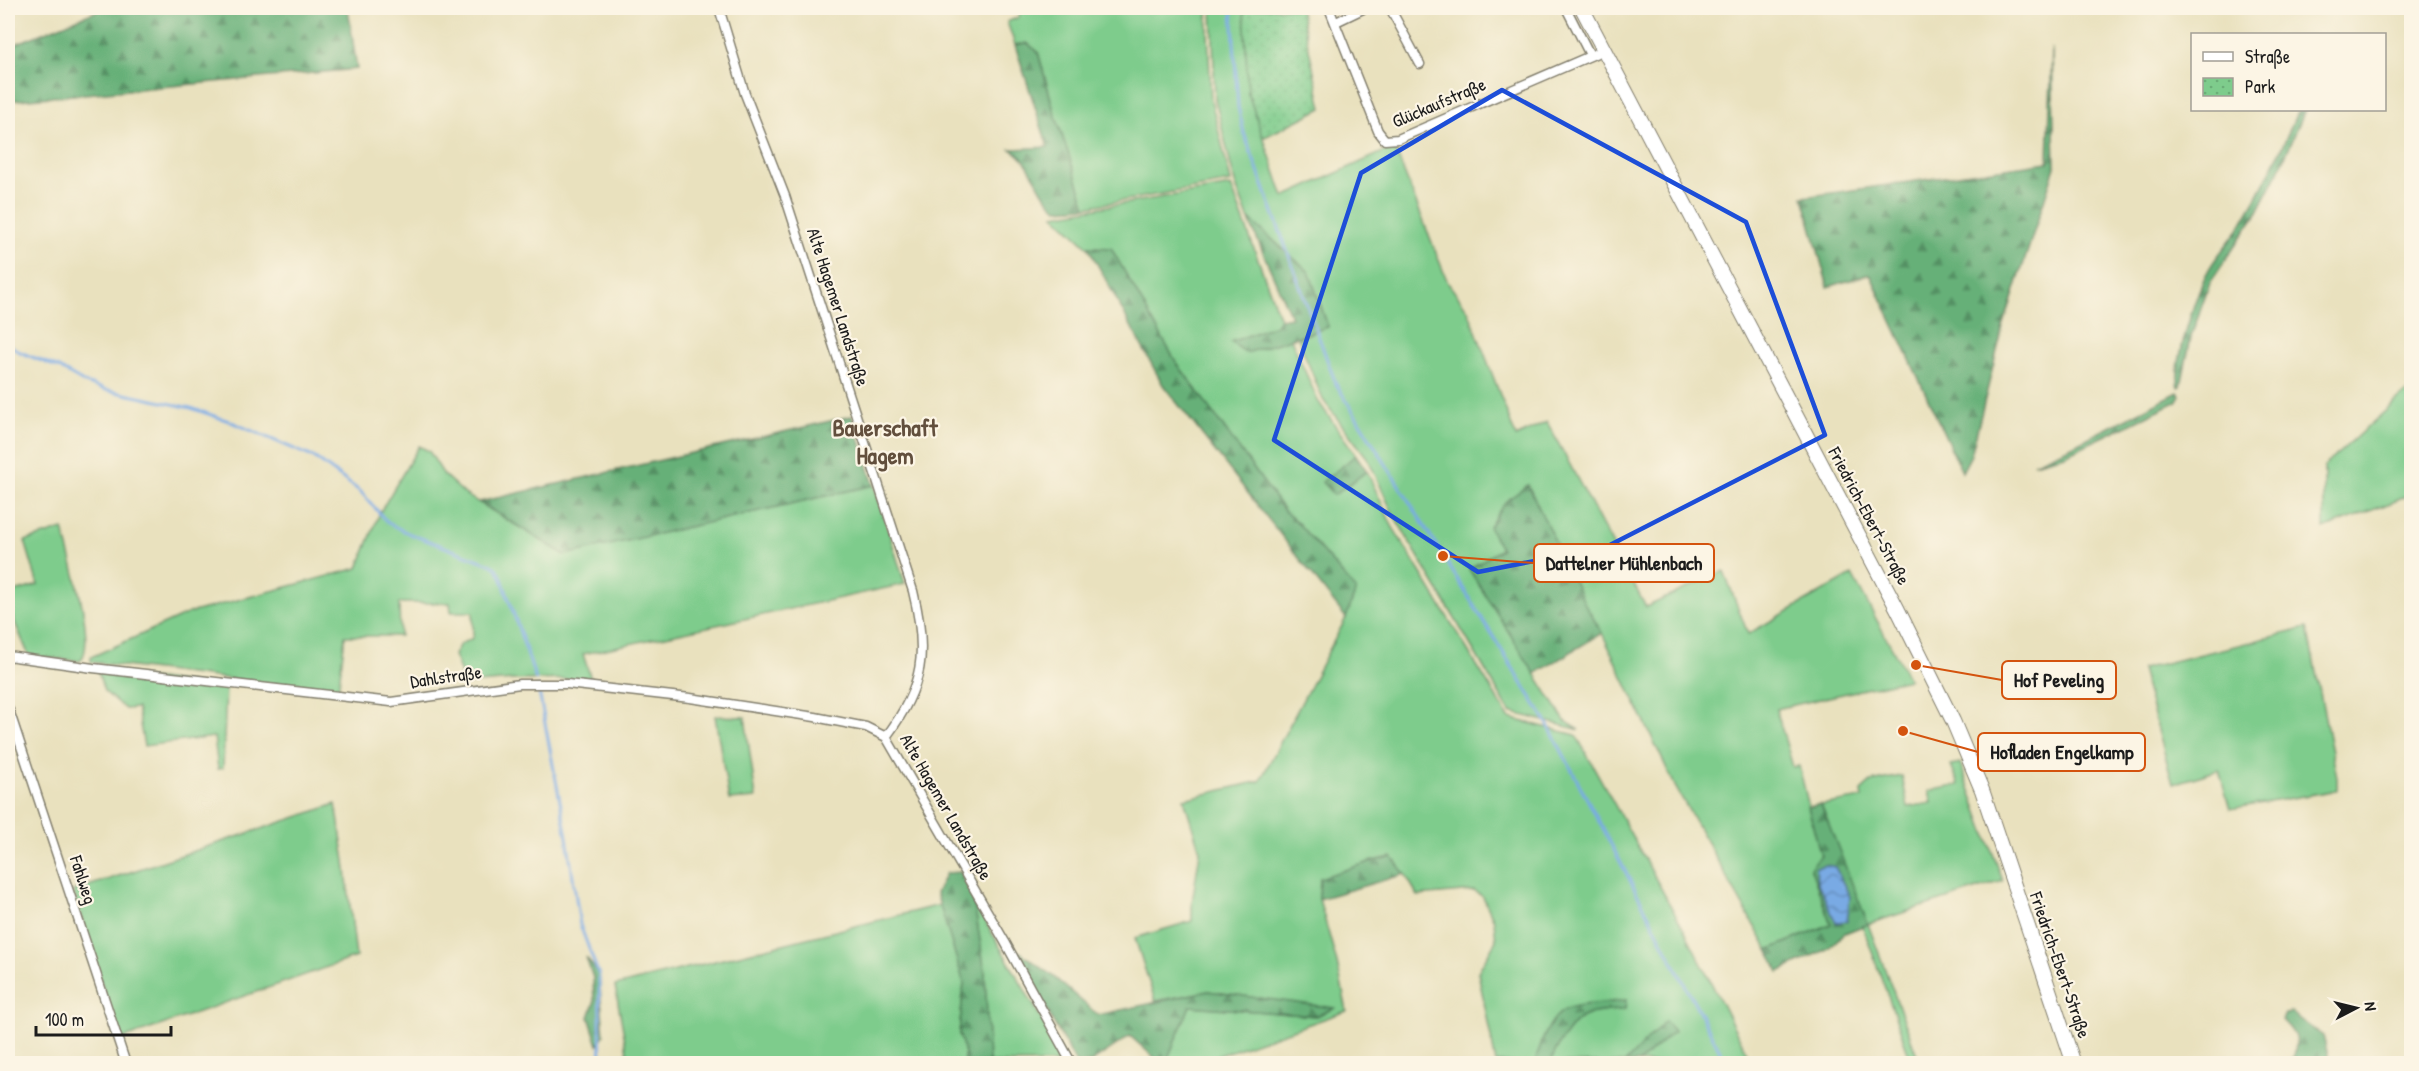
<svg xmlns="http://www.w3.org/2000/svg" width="2419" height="1071" font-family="'Patrick Hand',sans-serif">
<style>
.grass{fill:#7ecc8c;stroke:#4d7454;stroke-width:1.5}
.forest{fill:url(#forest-firs);stroke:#41664a;stroke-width:1.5}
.park{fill:url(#park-dots);stroke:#4d7454;stroke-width:1.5}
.water{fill:url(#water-waves);stroke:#4a6380;stroke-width:1.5}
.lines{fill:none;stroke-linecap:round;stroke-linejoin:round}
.stream{stroke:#79aae4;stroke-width:3}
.minor-casing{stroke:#827e6d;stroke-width:11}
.primary-casing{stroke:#827e6d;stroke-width:16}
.minor{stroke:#fff;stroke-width:8}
.primary{stroke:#fff;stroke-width:14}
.marked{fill:none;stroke:#1d4ed8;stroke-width:4.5;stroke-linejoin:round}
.labels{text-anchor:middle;stroke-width:4.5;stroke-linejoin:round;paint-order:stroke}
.street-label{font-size:18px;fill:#1c1c1c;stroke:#fcf5e5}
.district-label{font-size:24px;font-weight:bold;fill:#624f3d;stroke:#fcf5e5}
.leader{fill:none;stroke:#d4530e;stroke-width:2}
.callout-dot{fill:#d4530e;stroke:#fcf5e5;stroke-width:2}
.callout{fill:#fcf5e5;stroke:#d4530e;stroke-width:2}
.callout-label{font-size:20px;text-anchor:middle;font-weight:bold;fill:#1c1c1c}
</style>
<defs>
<pattern id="forest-firs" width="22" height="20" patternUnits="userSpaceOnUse" patternTransform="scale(1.5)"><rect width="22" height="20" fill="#66b078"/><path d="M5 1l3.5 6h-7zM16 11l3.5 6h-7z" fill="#538e62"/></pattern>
<pattern id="park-dots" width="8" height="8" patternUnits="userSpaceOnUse" patternTransform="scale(1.5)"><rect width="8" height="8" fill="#7ecc8c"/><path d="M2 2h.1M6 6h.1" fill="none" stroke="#6caf78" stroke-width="1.8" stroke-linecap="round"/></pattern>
<pattern id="water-waves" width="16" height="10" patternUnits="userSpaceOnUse" patternTransform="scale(1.5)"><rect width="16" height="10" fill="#79aae4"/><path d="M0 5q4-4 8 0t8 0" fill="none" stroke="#628ab8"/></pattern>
</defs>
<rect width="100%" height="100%" fill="#fcf5e5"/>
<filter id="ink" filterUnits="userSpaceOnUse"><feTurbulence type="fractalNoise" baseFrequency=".0167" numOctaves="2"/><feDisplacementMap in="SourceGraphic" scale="12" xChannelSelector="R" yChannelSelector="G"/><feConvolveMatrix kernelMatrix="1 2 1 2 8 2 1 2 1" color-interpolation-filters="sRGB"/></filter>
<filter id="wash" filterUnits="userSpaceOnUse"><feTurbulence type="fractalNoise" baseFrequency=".008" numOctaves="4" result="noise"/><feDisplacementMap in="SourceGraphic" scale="24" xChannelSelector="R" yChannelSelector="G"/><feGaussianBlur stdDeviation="1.35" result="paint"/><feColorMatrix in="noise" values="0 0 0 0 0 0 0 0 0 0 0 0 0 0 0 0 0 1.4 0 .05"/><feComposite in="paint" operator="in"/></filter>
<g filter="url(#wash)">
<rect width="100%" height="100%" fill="#e9e1be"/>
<path class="grass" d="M 1020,8 L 1207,8 L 1211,100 L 1231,182 L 1086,207 L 1054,111 L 1038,52 L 1027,43 L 1015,45 L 1007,22 L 1019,17 Z
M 1212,8 L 1244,8 L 1248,93 L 1284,197 L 1394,147 L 1448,283 L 1468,310 L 1516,437 L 1547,422 L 1646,607 L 1724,571 L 1748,634 L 1852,575 L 1909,679 L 1776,709 L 1793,767 L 1799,766 L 1821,856 L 1814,862 L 1811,869 L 1831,924 L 1768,950 L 1676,788 L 1602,633 L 1586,606 L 1501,549 L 1469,569 L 1565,721 L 1580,730 L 1510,712 L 1393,514 L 1368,459 L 1323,400 L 1298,338 L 1328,326 L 1309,272 L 1248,218 L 1235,183 L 1215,99 Z
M 1231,186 L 1280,319 L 1276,325 L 1231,342 L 1246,353 L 1291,339 L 1318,401 L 1356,455 L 1323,483 L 1334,495 L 1367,471 L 1392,526 L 1509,718 L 1576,735 L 1688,937 L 1752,1063 L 1638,1063 L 1674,1031 L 1665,1022 L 1625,1063 L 1551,1063 C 1554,1050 1573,1019 1587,1015 C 1599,1011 1613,1011 1625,1009 L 1626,1000 L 1597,1004 L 1539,1050 L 1535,1063 L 1496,1063 L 1478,972 L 1496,940 L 1494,921 L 1483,897 L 1474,891 L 1418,896 L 1405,874 L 1391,857 L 1373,861 L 1320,878 L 1319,899 L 1337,963 L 1347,1011 L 1220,1055 L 1182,1063 L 1167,1060 L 1190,1006 L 1316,1016 L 1333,1009 L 1208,991 L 1155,1001 L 1135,938 L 1192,921 L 1192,903 L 1200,851 L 1184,799 L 1260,781 L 1346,618 L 1356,590 L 1297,522 L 1285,512 L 1176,362 L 1111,248 L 1088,247 L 1054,215 Z
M 2411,388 L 2411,495 L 2324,529 L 2324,466 Z
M 419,446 L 429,451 L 444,475 L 466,495 L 565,555 L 874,485 L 905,584 L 583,654 L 591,679 L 514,680 L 465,684 L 454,655 L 460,644 L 473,638 L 473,612 L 451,612 L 450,603 L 399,603 L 400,636 L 345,636 L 338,692 L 91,662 L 91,657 L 189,613 L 358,568 L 380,512 Z
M 63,529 C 69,553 98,645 80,661 L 29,656 L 8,606 L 8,594 L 38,585 L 25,541 Z
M 2307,628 L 2337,777 L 2337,790 L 2230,809 L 2219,770 L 2173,784 L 2141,669 Z
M 98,672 L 226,687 L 223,768 L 218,769 L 214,737 L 144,746 L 137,708 L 125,709 L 104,691 Z
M 715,716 L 745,717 L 756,798 L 729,800 Z
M 1960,763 L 2003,881 L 1868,924 L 1920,1063 L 1912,1063 L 1863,927 L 1867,924 L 1821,805 L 1862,798 L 1861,791 L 1871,782 L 1902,776 L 1908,807 L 1932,803 L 1929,791 L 1959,785 L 1951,765 Z
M 336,804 L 345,861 L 356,957 L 119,1040 L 73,891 Z
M 974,902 L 1067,1063 L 989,1063 L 985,973 Z
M 940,905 L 964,983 L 959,1034 L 965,1053 L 963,1063 L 629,1063 L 615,986 Z"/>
<path class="forest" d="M 104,8 L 348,8 L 357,69 L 8,101 L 8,47 Z
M 1027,43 L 1038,52 L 1054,111 L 1086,207 L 1057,209 C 1037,193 1033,161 1011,149 L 1048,147 L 1015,45 Z
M 2052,49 L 2055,167 L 2003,327 L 1971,455 L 1962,472 L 1870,274 L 1828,287 L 1803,197 L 2048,162 Z
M 2298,110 L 2305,110 L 2279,171 L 2256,215 L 2210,283 L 2191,337 L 2181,386 L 2179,387 C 2172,366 2197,290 2209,269 C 2218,253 2232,240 2241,225 C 2263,188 2282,149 2298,110 Z
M 1248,218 L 1309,272 L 1328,327 L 1246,353 L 1231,342 L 1276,325 L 1280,319 L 1291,317 Z
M 1088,247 L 1111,248 L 1176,362 L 1285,512 L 1297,522 L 1356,590 L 1346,618 L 1163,385 Z
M 2178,392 L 2180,395 L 2176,402 L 2065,455 L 2033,463 L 2072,446 Z
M 852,416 L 874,485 L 565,555 L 479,502 Z
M 1356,455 L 1367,471 L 1334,495 L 1322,482 Z
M 1528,485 L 1586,606 L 1602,633 L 1535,674 L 1469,569 L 1501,549 L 1489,527 L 1505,502 Z
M 1821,804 L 1868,924 L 1845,933 L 1827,949 L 1779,972 L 1768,950 L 1831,924 L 1811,869 L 1814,862 L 1821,856 L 1808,807 Z
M 1392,857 L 1405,874 L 1319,899 L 1320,878 L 1373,861 Z
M 961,872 L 974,902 L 985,973 L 989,1063 L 963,1063 L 965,1053 L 959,1034 L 964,983 L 936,893 L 946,873 Z
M 1020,952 L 1054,977 L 1098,1015 L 1208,991 L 1334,1008 L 1316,1016 L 1190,1006 L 1167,1060 L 1157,1060 L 1130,1036 L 1090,1063 L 1076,1063 L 1016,955 Z
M 586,957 L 599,974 L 604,1035 L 598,1045 L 589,1017 L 594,1003 L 593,978 Z
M 1626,1000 L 1625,1009 C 1613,1011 1599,1011 1587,1015 C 1573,1019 1554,1050 1551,1063 L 1535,1063 C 1540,1045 1549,1015 1569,1008 C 1587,1002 1608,1004 1626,1000 Z
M 2291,1013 L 2323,1036 L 2330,1063 L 2282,1063 L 2293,1059 C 2299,1039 2296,1034 2282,1020 L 2285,1014 Z
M 1665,1021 L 1674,1031 L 1638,1063 L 1625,1063 Z"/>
<path class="park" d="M 1244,8 L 1300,8 L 1322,108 L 1263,138 L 1248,92 Z"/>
<path class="water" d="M 1826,865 L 1835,867 L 1850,897 L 1847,921 L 1836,923 L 1817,881 L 1816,867 Z"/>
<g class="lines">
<path class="stream" d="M 1232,8 L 1238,107 L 1244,133 L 1336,384 L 1547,723 L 1727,1064
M 8,344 L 20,352 L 59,368 L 85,383 L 106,390 L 191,408 L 229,421 L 315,458 L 361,492 L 388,523 L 410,534 L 490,564 L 497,568 L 501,576 L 536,680
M 538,687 L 567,837 L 580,925 L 599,975 L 601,1064"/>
</g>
</g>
<g filter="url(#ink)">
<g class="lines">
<defs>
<path id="minor" d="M 719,8 L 745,94 L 785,196 L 913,591 C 928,652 924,686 886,737
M 1329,8 L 1378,131 L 1385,140 L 1398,139 L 1604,50
M 1390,8 L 1420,64
M 1566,8 L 1590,55
M 1336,22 L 1365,8
M 8,656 L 93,668 L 391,702 L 520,684 L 567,684 L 690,698 L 815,717 L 866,727 L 886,737
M 8,707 L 126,1064
M 886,737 L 1005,942 L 1072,1064"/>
<path id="primary" d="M 1582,8 L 1898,610 L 1953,721 L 1982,790 L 2074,1064"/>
</defs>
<use href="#minor" class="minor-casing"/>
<use href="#primary" class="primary-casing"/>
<use href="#minor" class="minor"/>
<use href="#primary" class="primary"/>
</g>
</g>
<path class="marked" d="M 1502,90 L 1746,222 L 1825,435 L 1606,547 L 1478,572 L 1274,440 L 1361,173 Z"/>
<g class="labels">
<g class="street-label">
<text transform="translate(1439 103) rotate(-23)" y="6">Glückaufstraße</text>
<text transform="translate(838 307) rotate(72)" y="6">Alte Hagemer Landstraße</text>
<text transform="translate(1869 516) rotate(62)" y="6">Friedrich-Ebert-Straße</text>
<text transform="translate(446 677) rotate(-8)" y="6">Dahlstraße</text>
<text transform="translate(946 807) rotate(60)" y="6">Alte Hagemer Landstraße</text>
<text transform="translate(83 880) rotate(72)" y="6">Fahlweg</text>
<text transform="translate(2060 965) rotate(71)" y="6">Friedrich-Ebert-Straße</text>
</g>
<g class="district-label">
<text x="885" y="436">Bauerschaft<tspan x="885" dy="28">Hagem</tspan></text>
</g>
</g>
<path class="leader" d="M1443 556L1534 563M1916 665L2002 680M1903 731L1978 752"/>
<g class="callout-dot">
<circle cx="1443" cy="556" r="6"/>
<circle cx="1916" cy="665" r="6"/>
<circle cx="1903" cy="731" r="6"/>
</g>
<g class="callout">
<rect x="1534" y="544" width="180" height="38" rx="6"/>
<rect x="2002" y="661" width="114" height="38" rx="6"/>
<rect x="1978" y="733" width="167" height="38" rx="6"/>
</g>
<g class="callout-label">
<text x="1624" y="570">Dattelner Mühlenbach</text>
<text x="2059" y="687">Hof Peveling</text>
<text x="2062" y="759">Hofladen Engelkamp</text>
</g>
<rect width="2419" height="1071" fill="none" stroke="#fcf5e5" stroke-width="30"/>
<rect x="2191" y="33" width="195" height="78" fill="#fcf5e5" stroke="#a29e95" stroke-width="1.5"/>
<rect x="2203" y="52" width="30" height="9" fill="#ffffff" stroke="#a29e95" stroke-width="1.5"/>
<text x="2245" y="63" font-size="18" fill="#1c1c1c">Straße</text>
<rect x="2203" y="78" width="30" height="18" fill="url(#park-dots)" stroke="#a29e95" stroke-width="1.5"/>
<text x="2245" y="93" font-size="18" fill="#1c1c1c">Park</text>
<g transform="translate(2356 1008) rotate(83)" stroke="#fcf5e5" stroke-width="4.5" paint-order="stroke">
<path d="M0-4.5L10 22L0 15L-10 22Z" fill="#1c1c1c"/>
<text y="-9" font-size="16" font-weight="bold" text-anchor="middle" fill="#1c1c1c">N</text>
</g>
<path d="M36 1026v9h135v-9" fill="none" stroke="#1c1c1c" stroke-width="3"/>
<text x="45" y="1026" font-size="18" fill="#1c1c1c" stroke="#fcf5e5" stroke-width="4.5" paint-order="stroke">100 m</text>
</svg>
